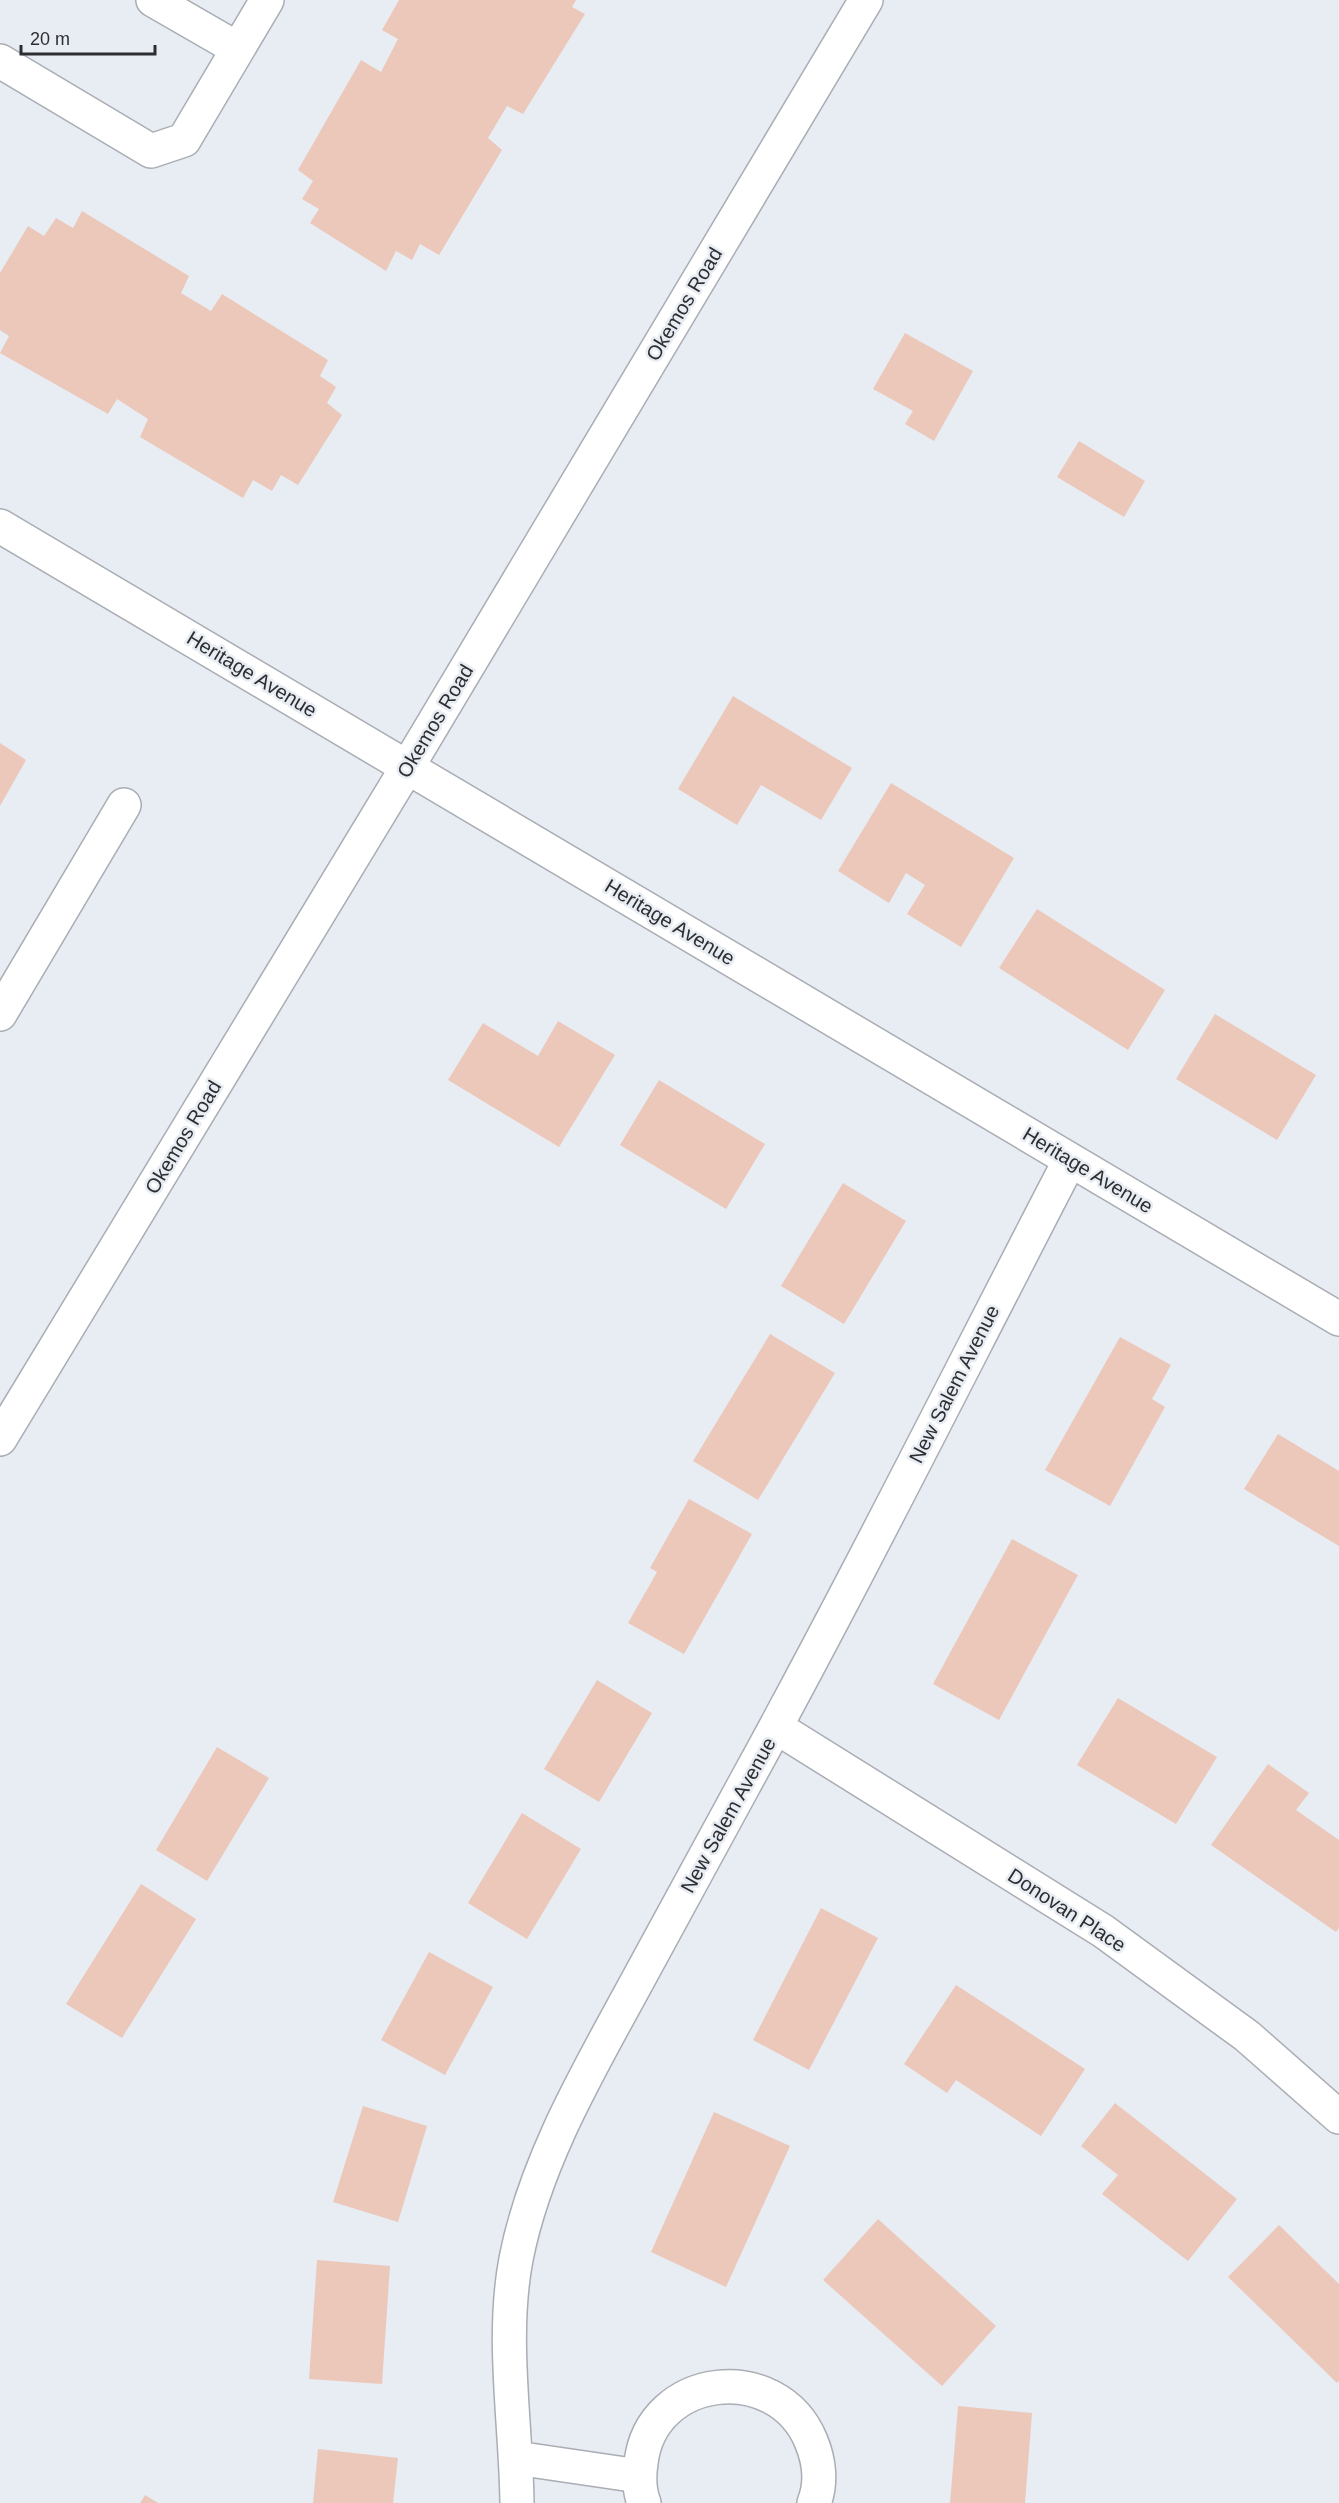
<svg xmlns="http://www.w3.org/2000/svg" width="1339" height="2503" font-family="Arial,sans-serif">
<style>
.building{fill:#ecc8bb}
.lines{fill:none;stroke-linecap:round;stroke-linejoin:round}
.minor-casing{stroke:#a9adb4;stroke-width:36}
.major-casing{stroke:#a9adb4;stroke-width:36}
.minor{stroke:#fff;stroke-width:33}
.major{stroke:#fff;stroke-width:33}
.labels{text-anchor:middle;stroke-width:5;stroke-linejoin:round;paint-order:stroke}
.street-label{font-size:20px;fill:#2d2e31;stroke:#e8ecf3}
</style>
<rect width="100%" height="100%" fill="#e8ecf3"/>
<path class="building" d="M 399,0 L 576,0 L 572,7 L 585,14 L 523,114 L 507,106 L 488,138 L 502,150 L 439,255 L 420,244 L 412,260 L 396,251 L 386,271 L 310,223 L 319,209 L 302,199 L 313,181 L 298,170 L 361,60 L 381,72 L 398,39 L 382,30 Z
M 82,211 L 189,276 L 181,293 L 211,311 L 222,294 L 328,360 L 320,376 L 336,387 L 327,403 L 342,415 L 298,485 L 281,475 L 272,491 L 253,480 L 243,498 L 140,437 L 148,419 L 117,399 L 108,414 L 0,353 L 9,336 L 0,330 L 0,273 L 28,226 L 44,236 L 56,218 L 73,228 Z
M 905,333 L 973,371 L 934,441 L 905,424 L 913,411 L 873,389 Z
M 1079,441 L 1145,481 L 1124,517 L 1057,477 Z
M 733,696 L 852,768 L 821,820 L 761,785 L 737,825 L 678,789 Z
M 0,743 L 26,760 L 0,806 Z
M 891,783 L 1014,858 L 961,947 L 907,914 L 925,885 L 906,873 L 889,903 L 838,871 Z
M 1037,909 L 1165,990 L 1128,1050 L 999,968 Z
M 1215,1014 L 1316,1075 L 1277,1140 L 1176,1079 Z
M 558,1021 L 615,1055 L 559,1147 L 448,1080 L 483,1023 L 538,1056 Z
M 659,1080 L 765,1144 L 726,1209 L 620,1145 Z
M 843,1183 L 906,1221 L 844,1324 L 781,1286 Z
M 770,1334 L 835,1373 L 758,1500 L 693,1461 Z
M 1120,1337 L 1171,1365 L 1152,1399 L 1165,1407 L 1110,1506 L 1045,1470 Z
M 1278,1434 L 1339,1471 L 1339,1546 L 1244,1489 Z
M 689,1499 L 752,1534 L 684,1654 L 628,1623 L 657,1572 L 650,1568 Z
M 1012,1539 L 1078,1575 L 999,1720 L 933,1684 Z
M 597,1680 L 652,1713 L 599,1802 L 544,1769 Z
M 1118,1698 L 1217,1757 L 1176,1824 L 1077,1765 Z
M 217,1747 L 269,1778 L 207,1881 L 156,1850 Z
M 1268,1764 L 1309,1793 L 1296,1810 L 1339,1840 L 1339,1928 L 1336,1932 L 1211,1845 Z
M 522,1813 L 581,1849 L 527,1939 L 468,1903 Z
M 141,1884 L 196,1919 L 122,2038 L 66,2004 Z
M 821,1908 L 878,1938 L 809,2070 L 753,2040 Z
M 429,1952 L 493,1987 L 445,2075 L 381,2040 Z
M 956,1985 L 1085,2069 L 1041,2136 L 956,2080 L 947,2093 L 904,2064 Z
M 1115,2103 L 1237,2199 L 1188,2261 L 1102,2194 L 1118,2175 L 1081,2146 Z
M 363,2106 L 427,2126 L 398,2222 L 333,2202 Z
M 714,2112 L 790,2146 L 726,2287 L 651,2252 Z
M 878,2219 L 996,2326 L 942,2386 L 823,2280 Z
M 1279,2225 L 1339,2284 L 1339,2381 L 1337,2383 L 1228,2277 Z
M 317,2260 L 390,2266 L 382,2384 L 309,2379 Z
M 958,2406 L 1032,2413 L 1025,2503 L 950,2503 Z
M 318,2449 L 398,2458 L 393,2503 L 313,2503 Z
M 145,2495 L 158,2503 L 140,2503 Z"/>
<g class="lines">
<defs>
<path id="minor" d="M 153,0 L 238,49
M 0,61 L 151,151 L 184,140 L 267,0
M 0,526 L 1339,1319
M 0,1014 L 124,805
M 776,1727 L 1103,1931 L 1247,2036 L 1339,2117
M 516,2458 L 639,2476
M 517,2503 C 516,2422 501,2339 516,2259 C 534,2167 582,2082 627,2000 C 666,1929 705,1857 744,1785 C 857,1579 962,1368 1070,1160
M 644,2503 C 639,2490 639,2476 641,2463 C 651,2373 777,2359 811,2441 C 819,2460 822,2483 814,2503"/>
<path id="major" d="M 0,1439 L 408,766 L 866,0"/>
</defs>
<use href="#minor" class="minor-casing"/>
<use href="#major" class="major-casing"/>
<use href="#minor" class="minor"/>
<use href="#major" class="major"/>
</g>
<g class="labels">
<g class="street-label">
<text transform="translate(684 304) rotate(-59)" y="7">Okemos Road</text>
<text transform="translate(252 674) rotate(31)" y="7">Heritage Avenue</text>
<text transform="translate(435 721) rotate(-59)" y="7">Okemos Road</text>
<text transform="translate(670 922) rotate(31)" y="7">Heritage Avenue</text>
<text transform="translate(183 1137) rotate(-59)" y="7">Okemos Road</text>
<text transform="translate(1088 1170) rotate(31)" y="7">Heritage Avenue</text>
<text transform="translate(954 1384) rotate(-63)" y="7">New Salem Avenue</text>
<text transform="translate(728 1815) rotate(-61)" y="7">New Salem Avenue</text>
<text transform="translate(1067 1910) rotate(33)" y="7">Donovan Place</text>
</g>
</g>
<path d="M21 45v9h134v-9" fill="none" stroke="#2d2e31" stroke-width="3"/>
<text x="30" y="45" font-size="18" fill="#2d2e31" stroke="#e8ecf3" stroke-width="4.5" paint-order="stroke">20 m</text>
</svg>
